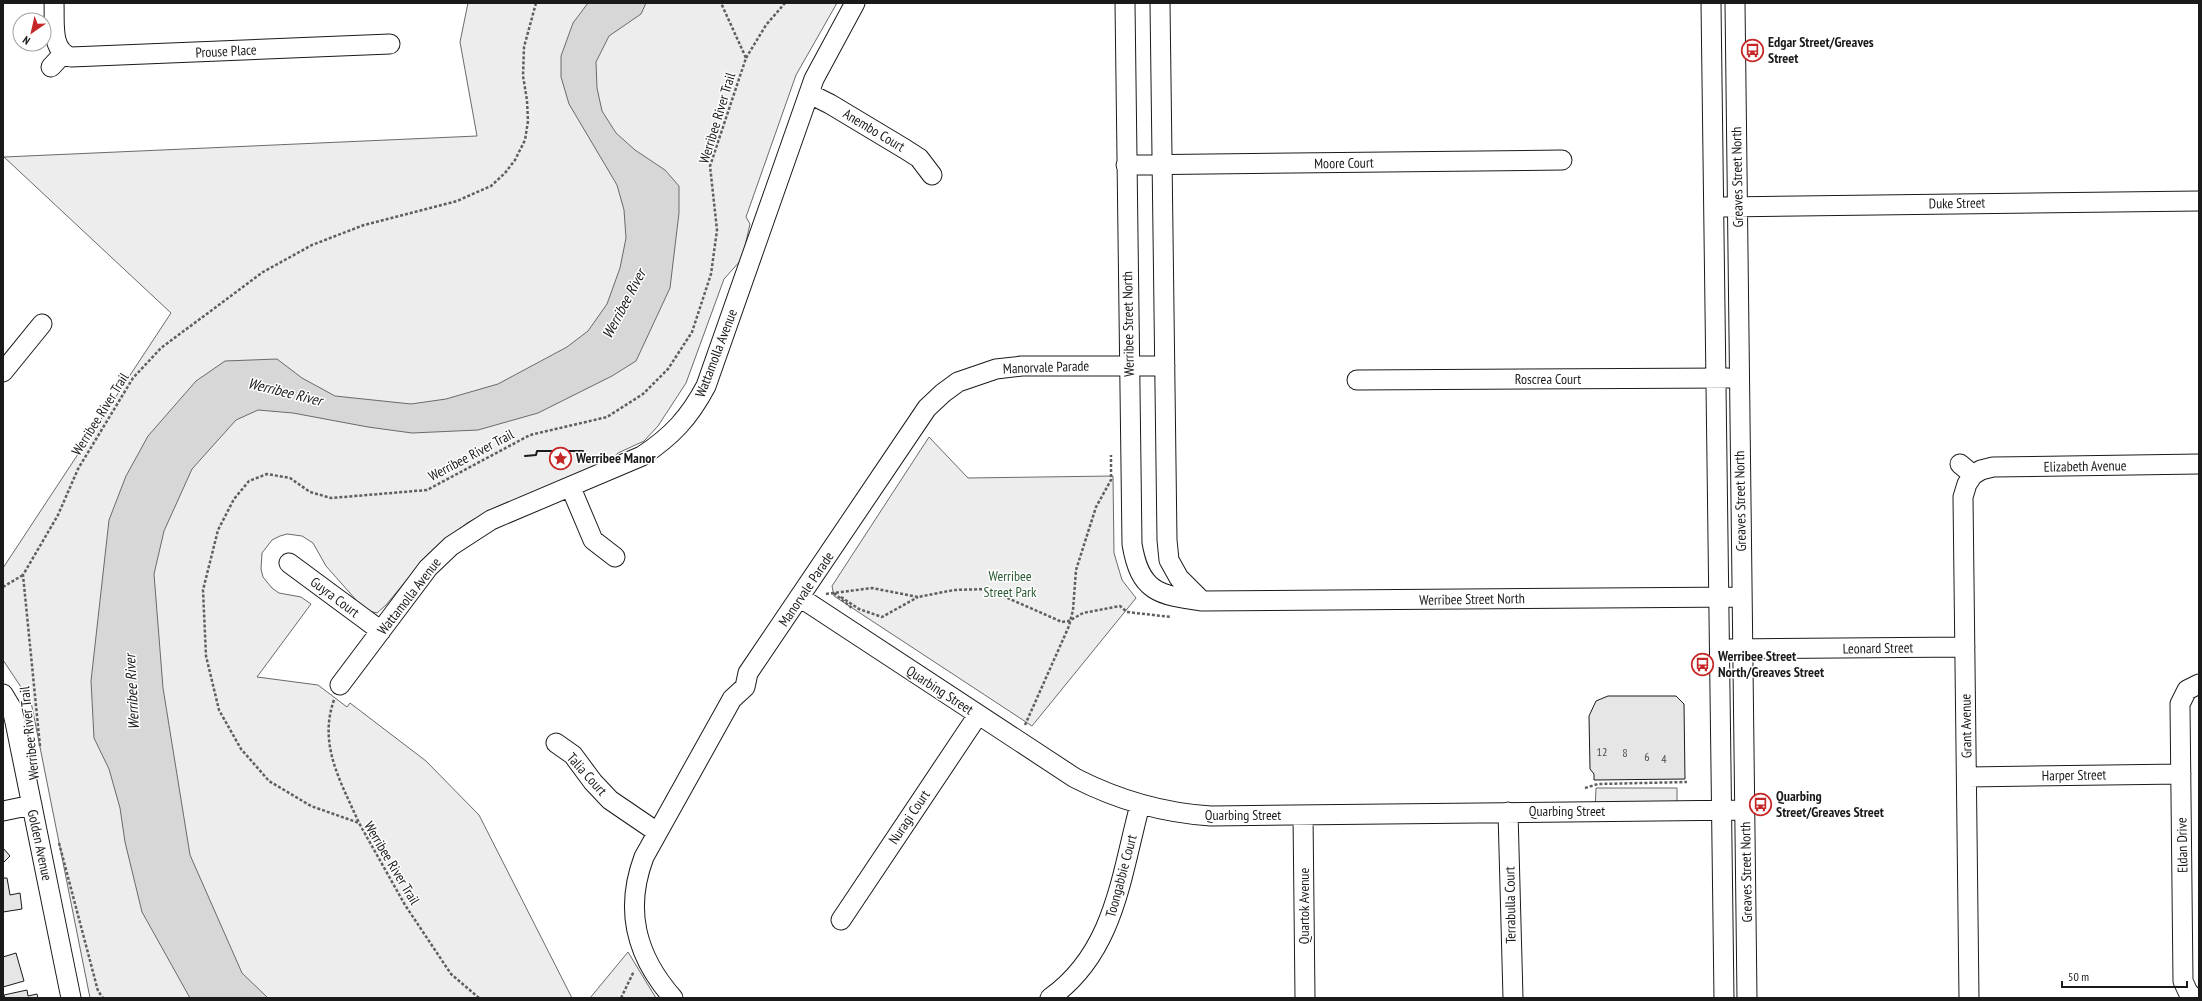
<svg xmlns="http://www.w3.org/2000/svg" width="2202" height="1001" font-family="'PT Sans Narrow',sans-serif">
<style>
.built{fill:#ededed;stroke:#6a6a6a}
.water{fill:#d7d7d7;stroke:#6a6a6a}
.building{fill:#e6e6e6;stroke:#1a1a1a}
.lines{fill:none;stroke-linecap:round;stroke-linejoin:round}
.minor-casing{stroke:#1a1a1a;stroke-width:21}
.path{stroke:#5f5f5f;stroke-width:2.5;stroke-dasharray:3 2;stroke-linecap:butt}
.minor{stroke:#fff;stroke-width:19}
.wall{stroke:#1a1a1a;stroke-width:2}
.labels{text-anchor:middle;stroke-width:3;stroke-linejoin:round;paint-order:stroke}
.number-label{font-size:12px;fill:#4d4d4d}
.poi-label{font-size:14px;font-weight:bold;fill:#1a1a1a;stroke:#fff;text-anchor:start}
.street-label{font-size:14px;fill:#1a1a1a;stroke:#fff}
.park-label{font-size:14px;fill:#2b5a34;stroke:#fff}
.water-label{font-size:15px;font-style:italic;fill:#1a1a1a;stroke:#fff}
</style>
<rect width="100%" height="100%" fill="#fff"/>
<path class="built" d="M 468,3 L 837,3 L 796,75 L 746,217 L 750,224 L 742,259 L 724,279 L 686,383 L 658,426 L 644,441 L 618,453 L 612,460 L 493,509 L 467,523 L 428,554 L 386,605 L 377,613 L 365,610 L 326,566 L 313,543 L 302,536 L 287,534 L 280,536 L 272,540 L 262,553 L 261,569 L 263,577 L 272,588 L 279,593 L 301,597 L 311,604 L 257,677 L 318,685 L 347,707 L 350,703 L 426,761 L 479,815 L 572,998 L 90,998 L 31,702 L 3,660 L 3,568 L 171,313 L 4,157 L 477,136 L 460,42 Z
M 929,437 L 968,478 L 1113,476 L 1114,553 L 1122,580 L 1136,598 L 1032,726 L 834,596 L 832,586 Z
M 1596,788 L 1677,788 L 1677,811 L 1595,811 Z
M 628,952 L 656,998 L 590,998 Z"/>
<path class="water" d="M 588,3 L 646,3 L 641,14 L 609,36 L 596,62 L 597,88 L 602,111 L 616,133 L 635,150 L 665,170 L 679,186 L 679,213 L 670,288 L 636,361 L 612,376 L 538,413 L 478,430 L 412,433 L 368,427 L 293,413 L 258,410 L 236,420 L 192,469 L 164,531 L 154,574 L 163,688 L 190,855 L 242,973 L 268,998 L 190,998 L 142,912 L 125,842 L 120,808 L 109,769 L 94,738 L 91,681 L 109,520 L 126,476 L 148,436 L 196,381 L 225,361 L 277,359 L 302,378 L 335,396 L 411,404 L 446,399 L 498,384 L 567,347 L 588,331 L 607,304 L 620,268 L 626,238 L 624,210 L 617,185 L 569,104 L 561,77 L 561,56 L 573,23 Z"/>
<path class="building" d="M 1608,696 L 1676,696 L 1684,704 L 1685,779 L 1594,780 L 1594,774 L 1590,769 L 1589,716 L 1596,701 Z
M 3,848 L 10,856 L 3,863 Z
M 3,878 L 7,878 L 10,895 L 20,893 L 22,909 L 3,912 Z
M 16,953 L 24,981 L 3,987 L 3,957 Z
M 27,990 L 28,996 L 37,994 L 38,998 L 5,998 L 4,995 Z"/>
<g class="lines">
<defs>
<path id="minor" d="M 54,3 C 55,21 50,51 71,57 L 390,44
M 1125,3 L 1132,544 C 1140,592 1158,595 1202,601 L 1742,597
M 1160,3 L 1167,540 L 1169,560 L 1179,578 L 1202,601
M 1711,3 L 1724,998
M 1735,3 L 1747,998
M 51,67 L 63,54
M 810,94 L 830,104 L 905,149 L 919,158 L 932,175
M 1126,165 L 1562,160
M 1724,207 L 2199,201
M 3,372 L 42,324
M 1357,380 L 1728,378
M 1960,464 L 1973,475 L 1967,484 L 1963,497 L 1969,998
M 1973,475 L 1981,470 L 1993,467 L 2199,464
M 571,488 L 593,540 L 615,557
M 289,563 L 381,631
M 801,598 L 1075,778 C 1118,800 1163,813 1211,816 L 1745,810
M 1730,649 L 1965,647
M 340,685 L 428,568 L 451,546 L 491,520 L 642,456 C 672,436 689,418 706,386 L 814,79 L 855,3
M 3,694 L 12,709 L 15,722 L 71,998
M 556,743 L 573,755 L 593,782 L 610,800 L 657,832
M 1967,777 L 2181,774
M 3,811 L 32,805
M 1508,812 L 1513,998
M 1303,815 L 1305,998
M 841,920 L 978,715
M 673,998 C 636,956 624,910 644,857 L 732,699 L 745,687 L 748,673 L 927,408 L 943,393 L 958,382 L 996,369 L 1022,366 L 1165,366
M 1050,998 C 1115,952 1121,875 1140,805
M 2194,998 L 2188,992 L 2183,981 L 2180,704 L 2187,690 L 2199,684"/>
</defs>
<use href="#minor" class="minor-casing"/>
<path class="path" d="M 746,58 L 766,25 L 785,3
M 3,587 L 23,575
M 834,593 L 853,609
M 826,594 L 872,588 L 918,597 L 954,590 L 987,589 L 1062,622 L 1069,621 L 1083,613 L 1120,606 L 1127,612 L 1171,617
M 841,597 L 859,609 L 882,617 L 918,597
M 334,700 C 318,745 341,782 359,823
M 1025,725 L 1069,626 L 1073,610 L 1076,570 L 1096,507 L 1111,480 L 1111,455
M 40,746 L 23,575 L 58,515 L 78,469 L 133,378 L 161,348 L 263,272 L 312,245 L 364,225 L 457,201 L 491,186 L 505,173 L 515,160 L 525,140 L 528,121 L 527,100 L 523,76 L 524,47 L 536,3
M 1585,788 L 1598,784 L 1687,782
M 59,843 L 98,991 L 103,998
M 479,998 L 451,974 L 405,905 L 359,823 L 311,806 L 269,781 L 241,749 L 219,710 L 206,656 L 203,590 L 218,530 L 234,499 L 249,481 L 267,474 L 290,478 L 310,492 L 331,498 L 427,490 L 530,435 L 607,417 L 643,394 L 668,369 L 692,332 L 711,274 L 717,230 L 710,166 L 746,58 L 721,3
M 621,998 L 634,971"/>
<use href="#minor" class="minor"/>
<path class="wall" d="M 525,456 L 536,455 L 537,451 L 583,451 L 583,456 L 599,456"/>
</g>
<defs>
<symbol id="bus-ring" viewBox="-11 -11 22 22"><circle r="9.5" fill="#fff" stroke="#c62828" stroke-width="1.5"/><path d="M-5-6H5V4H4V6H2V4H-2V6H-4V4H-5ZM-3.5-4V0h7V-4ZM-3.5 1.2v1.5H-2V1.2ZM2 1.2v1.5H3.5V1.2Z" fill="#c62828"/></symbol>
<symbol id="sight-ring" viewBox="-11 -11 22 22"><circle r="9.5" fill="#fff" stroke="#c62828" stroke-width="1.5"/><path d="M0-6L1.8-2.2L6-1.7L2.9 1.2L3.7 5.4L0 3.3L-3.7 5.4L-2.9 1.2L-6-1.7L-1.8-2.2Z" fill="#c62828"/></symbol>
</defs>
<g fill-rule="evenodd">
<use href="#bus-ring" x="1740" y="38" width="25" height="25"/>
<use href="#sight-ring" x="548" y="446" width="25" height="25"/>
<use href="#bus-ring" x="1690" y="652" width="25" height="25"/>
<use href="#bus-ring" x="1748" y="792" width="25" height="25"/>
</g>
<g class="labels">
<g class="number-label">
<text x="1602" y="756">12</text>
<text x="1625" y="757">8</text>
<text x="1647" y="761">6</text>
<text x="1664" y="763">4</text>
</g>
<g class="poi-label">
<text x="1768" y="47">Edgar Street/Greaves<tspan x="1768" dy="16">Street</tspan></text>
<text x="576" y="463">Werribee Manor</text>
<text x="1718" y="661">Werribee Street<tspan x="1718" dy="16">North/Greaves Street</tspan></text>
<text x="1776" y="801">Quarbing<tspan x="1776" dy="16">Street/Greaves Street</tspan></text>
</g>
<g class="street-label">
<text transform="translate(226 51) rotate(-3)" y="5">Prouse Place</text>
<text transform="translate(717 118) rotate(-73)" y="5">Werribee River Trail</text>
<text transform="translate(874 130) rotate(31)" y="5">Anembo Court</text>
<text transform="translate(1344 163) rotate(-1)" y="5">Moore Court</text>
<text transform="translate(1737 177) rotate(-91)" y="5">Greaves Street North</text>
<text transform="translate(1957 203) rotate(-1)" y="5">Duke Street</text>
<text transform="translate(1128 324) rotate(-91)" y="5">Werribee Street North</text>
<text transform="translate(716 353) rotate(-69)" y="5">Wattamolla Avenue</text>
<text transform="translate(1046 367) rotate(-2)" y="5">Manorvale Parade</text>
<text x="1548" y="384">Roscrea Court</text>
<text transform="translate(100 414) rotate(-58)" y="5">Werribee River Trail</text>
<text transform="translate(471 455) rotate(-28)" y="5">Werribee River Trail</text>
<text transform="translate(2085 466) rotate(-1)" y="5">Elizabeth Avenue</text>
<text transform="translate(1740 501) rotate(-91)" y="5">Greaves Street North</text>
<text transform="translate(806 589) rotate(-56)" y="5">Manorvale Parade</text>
<text transform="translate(409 596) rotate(-52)" y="5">Wattamolla Avenue</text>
<text transform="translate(335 597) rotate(37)" y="5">Guyra Court</text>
<text transform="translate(1472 599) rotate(-1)" y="5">Werribee Street North</text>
<text transform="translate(1878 648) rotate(-1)" y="5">Leonard Street</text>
<text transform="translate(940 690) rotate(33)" y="5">Quarbing Street</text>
<text transform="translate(1966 726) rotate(-91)" y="5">Grant Avenue</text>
<text transform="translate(29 733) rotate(-96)" y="5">Werribee River Trail</text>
<text transform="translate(587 774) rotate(48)" y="5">Talia Court</text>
<text transform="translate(2074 775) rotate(-1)" y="5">Harper Street</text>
<text x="1567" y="816">Quarbing Street</text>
<text x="1243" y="820">Quarbing Street</text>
<text transform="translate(909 817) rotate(-56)" y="5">Nuragi Court</text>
<text transform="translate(40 845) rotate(78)" y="5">Golden Avenue</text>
<text transform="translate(2182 845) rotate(-91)" y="5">Eldan Drive</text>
<text transform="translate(392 863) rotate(59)" y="5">Werribee River Trail</text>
<text transform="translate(1746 872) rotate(-91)" y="5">Greaves Street North</text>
<text transform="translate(1121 876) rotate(-75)" y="5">Toongabbie Court</text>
<text transform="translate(1510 905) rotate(-91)" y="5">Terrabulla Court</text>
<text transform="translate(1304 906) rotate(-90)" y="5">Quartok Avenue</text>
</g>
<g class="park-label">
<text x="1010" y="581">Werribee<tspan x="1010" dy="16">Street Park</tspan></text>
</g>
<g class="water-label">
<text transform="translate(624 304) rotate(-62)" y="5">Werribee River</text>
<text transform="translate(285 392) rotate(14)" y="5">Werribee River</text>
<text transform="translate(132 692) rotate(-93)" y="5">Werribee River</text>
</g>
</g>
<rect width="2202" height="1001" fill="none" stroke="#1a1a1a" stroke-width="8"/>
<g transform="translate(32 32) rotate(214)"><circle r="19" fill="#ffffff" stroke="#a3a3a3"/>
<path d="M0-3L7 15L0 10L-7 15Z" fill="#c62828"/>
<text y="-6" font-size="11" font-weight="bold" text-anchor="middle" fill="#1a1a1a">N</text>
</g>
<path d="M2062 981v6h125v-6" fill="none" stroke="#1a1a1a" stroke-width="2"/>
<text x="2068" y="981" font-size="12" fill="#1a1a1a" stroke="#ffffff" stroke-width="3" paint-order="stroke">50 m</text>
</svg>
